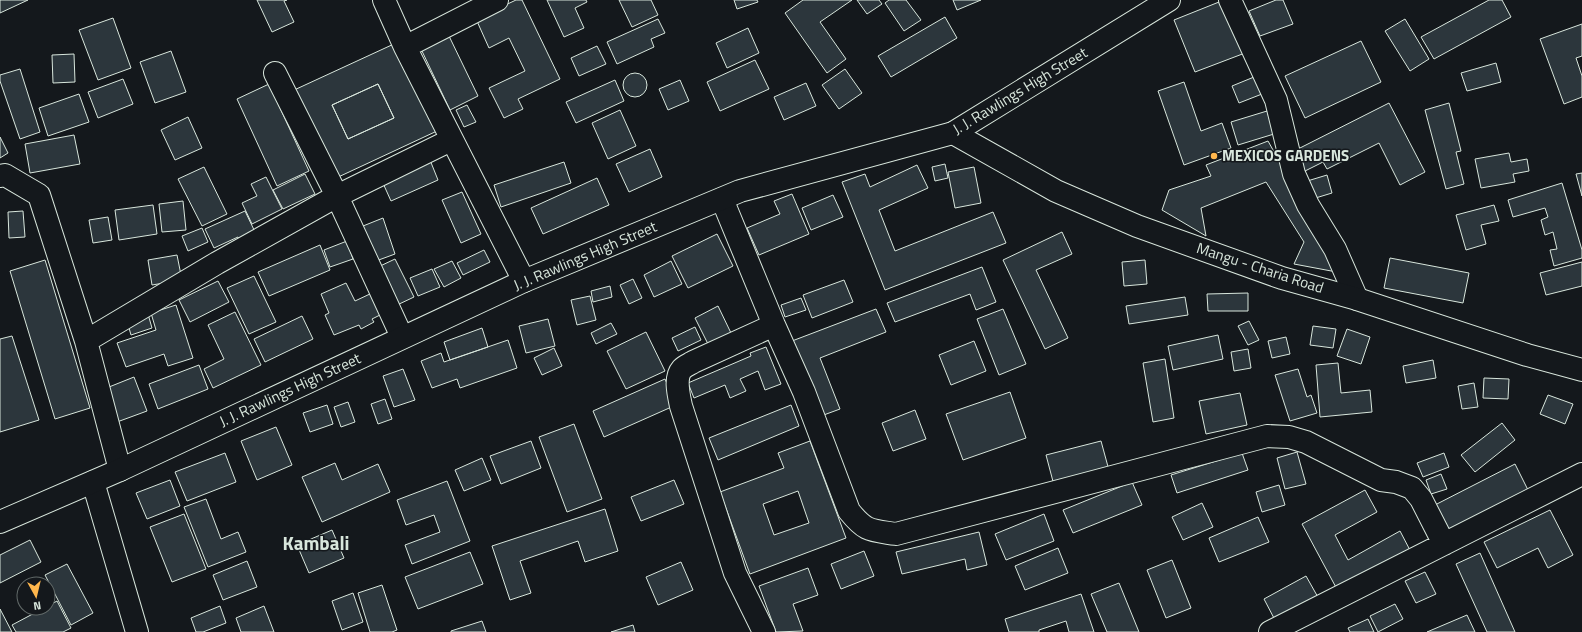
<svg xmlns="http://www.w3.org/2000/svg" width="1582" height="632" font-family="'Titillium Web',sans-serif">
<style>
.building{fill:#2c363c;stroke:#d8e6dc;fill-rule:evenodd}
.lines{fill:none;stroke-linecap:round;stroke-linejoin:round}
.street-casing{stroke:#d8e6dc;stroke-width:24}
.secondary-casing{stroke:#d8e6dc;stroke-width:24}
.primary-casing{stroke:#d8e6dc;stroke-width:24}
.street{stroke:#14181c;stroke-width:22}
.secondary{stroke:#14181c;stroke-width:22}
.primary{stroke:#14181c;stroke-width:22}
.poi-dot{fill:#ffb74d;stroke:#14181c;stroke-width:1.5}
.labels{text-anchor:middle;stroke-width:3;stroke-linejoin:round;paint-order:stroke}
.street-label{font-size:15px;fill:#d8e6dc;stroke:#14181c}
.poi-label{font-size:15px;font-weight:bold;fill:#d8e6dc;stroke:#14181c;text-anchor:start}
.district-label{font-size:19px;font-weight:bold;fill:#d8e6dc;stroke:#14181c}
</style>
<rect width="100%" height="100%" fill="#14181c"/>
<path class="building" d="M 0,0 L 28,0 L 0,13 Z
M 257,0 L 287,0 L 284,1 L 294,22 L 272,32 Z
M 516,0 L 522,0 L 560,79 L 518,99 L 523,109 L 504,118 L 489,88 L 525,71 L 509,38 L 489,48 L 476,19 Z
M 547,0 L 586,0 L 587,2 L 575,8 L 584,28 L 564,37 Z
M 619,0 L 651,0 L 658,15 L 632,27 Z
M 734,0 L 757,0 L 758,2 L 737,9 Z
M 803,0 L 852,0 L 820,22 L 846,59 L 827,73 L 785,13 Z
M 857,0 L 879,0 L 882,4 L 867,14 Z
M 889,0 L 906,0 L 921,20 L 904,31 L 885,3 Z
M 953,0 L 981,0 L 957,10 Z
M 1224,0 L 1245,53 L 1195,72 L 1174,20 Z
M 1276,0 L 1283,0 L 1293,24 L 1260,36 L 1249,11 Z
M 1489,0 L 1502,0 L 1511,17 L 1434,59 L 1421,37 Z
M 945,17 L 957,38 L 891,77 L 878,56 Z
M 113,18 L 131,68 L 98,80 L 79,30 Z
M 658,19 L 665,33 L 651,39 L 654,47 L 617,64 L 607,42 Z
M 1405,19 L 1429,59 L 1410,71 L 1385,31 Z
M 1582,24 L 1582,56 L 1576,58 L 1582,76 L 1582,97 L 1564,104 L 1540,39 Z
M 748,28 L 759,53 L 727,68 L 716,43 Z
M 449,36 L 478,96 L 450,110 L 421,49 Z
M 1361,41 L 1381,82 L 1305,118 L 1285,76 Z
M 396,43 L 437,131 L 334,179 L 292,91 ZM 378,84 L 394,118 L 348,139 L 332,105 Z
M 597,46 L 606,64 L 579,76 L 571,58 Z
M 171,51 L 186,92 L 155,103 L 140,62 Z
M 74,54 L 75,82 L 53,83 L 52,55 Z
M 755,60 L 769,89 L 720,111 L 707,82 Z
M 1496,63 L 1501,82 L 1467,91 L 1461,73 Z
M 20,69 L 40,132 L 20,139 L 0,81 L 0,75 Z
M 845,69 L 862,93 L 839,109 L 822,85 Z
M623 85a12 12 0 1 1 24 0a12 12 0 1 1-24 0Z
M 1254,77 L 1262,94 L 1239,103 L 1232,86 Z
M 123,79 L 133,104 L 98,118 L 88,92 Z
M 615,80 L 624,101 L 576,123 L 566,102 Z
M 680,80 L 689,101 L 668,110 L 659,89 Z
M 1184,82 L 1201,131 L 1222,123 L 1231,148 L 1184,165 L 1158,91 Z
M 806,83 L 816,106 L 784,120 L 774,97 Z
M 269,84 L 309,171 L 277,186 L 237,99 Z
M 378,84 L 394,118 L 348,139 L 332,105 Z
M 79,94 L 89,122 L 48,136 L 39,108 Z
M 1389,103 L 1425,172 L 1400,185 L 1379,143 L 1327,169 L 1323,162 L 1305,171 L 1294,151 Z
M 1449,103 L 1461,151 L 1456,152 L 1464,184 L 1446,189 L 1425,110 Z
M 467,105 L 476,122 L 464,127 L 456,110 Z
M 620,110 L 636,146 L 608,159 L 592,123 Z
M 1267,111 L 1274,134 L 1238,145 L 1231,122 Z
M 188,117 L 202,148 L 175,160 L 161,130 Z
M 74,135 L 80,164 L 30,173 L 25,144 Z
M 0,137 L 8,153 L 0,158 Z
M 1268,141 L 1342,273 L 1294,264 L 1304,242 L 1266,182 L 1201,208 L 1206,236 L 1162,210 L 1169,190 L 1211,176 L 1206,165 Z
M 650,149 L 662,177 L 629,192 L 616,164 Z
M 1509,153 L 1511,162 L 1527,159 L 1529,171 L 1513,174 L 1515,182 L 1481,188 L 1475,159 Z
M 430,160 L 438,180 L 391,201 L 382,181 Z
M 564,162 L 571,183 L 501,207 L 494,185 Z
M 945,164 L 948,178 L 935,181 L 932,167 Z
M 917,165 L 928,188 L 879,210 L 895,251 L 993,212 L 1006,243 L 885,290 L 842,182 L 865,174 L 870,187 Z
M 204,167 L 227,214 L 202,226 L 178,179 Z
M 974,167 L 981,203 L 955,208 L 948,172 Z
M 1582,173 L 1582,196 L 1576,174 Z
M 305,174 L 315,194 L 283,209 L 273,190 Z
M 1327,175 L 1332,193 L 1309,200 L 1304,182 Z
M 266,177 L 282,209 L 252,224 L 242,203 L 257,196 L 251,184 Z
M 597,178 L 609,205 L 543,234 L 531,208 Z
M 1562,183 L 1582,250 L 1582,258 L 1554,266 L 1550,250 L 1557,249 L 1553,232 L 1545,235 L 1541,220 L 1548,217 L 1545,208 L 1513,217 L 1508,200 Z
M 462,192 L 481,234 L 461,243 L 442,200 Z
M 792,194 L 809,234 L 759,255 L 747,228 L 780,214 L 774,201 Z
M 833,195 L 843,217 L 811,230 L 802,208 Z
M 183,201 L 186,230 L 162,232 L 159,204 Z
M 153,205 L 157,234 L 119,240 L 115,210 Z
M 1494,205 L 1499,221 L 1481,225 L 1486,244 L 1466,250 L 1456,215 Z
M 23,211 L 25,237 L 9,238 L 8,212 Z
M 245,211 L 256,234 L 240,241 L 238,237 L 214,248 L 205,229 Z
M 108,217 L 112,240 L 93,243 L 89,220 Z
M 383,218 L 395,254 L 376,261 L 363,226 Z
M 202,228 L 208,242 L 188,251 L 182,236 Z
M 1062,232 L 1072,254 L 1036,270 L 1068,338 L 1045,349 L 1003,260 Z
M 717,234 L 733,266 L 688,288 L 672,256 Z
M 347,241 L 353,259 L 330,267 L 324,250 Z
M 320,245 L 330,270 L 269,296 L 258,272 Z
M 484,250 L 490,262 L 463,275 L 457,263 Z
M 177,255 L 182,280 L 152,285 L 148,260 Z
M 1390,258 L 1469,273 L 1463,303 L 1384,288 Z
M 395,259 L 414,297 L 395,306 L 376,268 Z
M 45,260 L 90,408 L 55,419 L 10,271 Z
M 1145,260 L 1147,284 L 1124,286 L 1122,262 Z
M 452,261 L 461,278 L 444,287 L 434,269 Z
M 671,261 L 682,284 L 654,297 L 644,275 Z
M 1582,262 L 1582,286 L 1546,295 L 1540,273 Z
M 982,267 L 996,302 L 976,310 L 970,294 L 895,322 L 887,303 Z
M 432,269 L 440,287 L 418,296 L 410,278 Z
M 254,276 L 276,322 L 249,334 L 227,288 Z
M 633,279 L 642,298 L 629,304 L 620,285 Z
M 844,280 L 853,302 L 812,318 L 803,295 Z
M 218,281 L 229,302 L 190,322 L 179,300 Z
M 346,283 L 355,301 L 372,293 L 382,314 L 372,319 L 374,322 L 361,329 L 359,325 L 334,335 L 325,315 L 329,313 L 321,294 Z
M 610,286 L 612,297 L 593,302 L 591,291 Z
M 1248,293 L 1248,311 L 1208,311 L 1207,294 Z
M 590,296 L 596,320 L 577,325 L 571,300 Z
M 1185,297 L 1188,315 L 1129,324 L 1126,306 Z
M 801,298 L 806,310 L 785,317 L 781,305 Z
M 176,305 L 193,358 L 168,366 L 164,354 L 126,367 L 117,343 L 156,330 L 151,313 Z
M 718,306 L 731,333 L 708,344 L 695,318 Z
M 876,309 L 886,332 L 820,358 L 840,409 L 821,416 L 792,341 Z
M 1003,309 L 1026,364 L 999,375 L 977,319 Z
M 235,312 L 261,365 L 213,388 L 204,369 L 224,359 L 208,325 Z
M 148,314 L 152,328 L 131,335 L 127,321 Z
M 302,316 L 313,339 L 265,362 L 254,339 Z
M 548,319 L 555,346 L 526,353 L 519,326 Z
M 1249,321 L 1259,340 L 1248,345 L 1238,326 Z
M 611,323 L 617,334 L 596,344 L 591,333 Z
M 1313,326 L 1336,329 L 1333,348 L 1310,345 Z
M 695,327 L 701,340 L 678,351 L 672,338 Z
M 482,328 L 488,347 L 450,360 L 444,342 Z
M 1347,329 L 1370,337 L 1361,364 L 1337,356 Z
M 646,332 L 665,371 L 626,389 L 607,351 Z
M 1218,335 L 1223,359 L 1173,370 L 1168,346 Z
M 12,336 L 39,420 L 0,432 L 0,339 Z
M 1286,337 L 1290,354 L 1272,358 L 1268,341 Z
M 508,340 L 517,368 L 460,388 L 457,379 L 432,388 L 421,361 L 441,353 L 444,362 Z
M 974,341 L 986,371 L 951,385 L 939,355 Z
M 766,347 L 781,384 L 765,390 L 758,371 L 740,379 L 746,391 L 730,398 L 725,385 L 694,398 L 688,383 L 751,356 L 750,353 Z
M 554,348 L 562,366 L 542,375 L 534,358 Z
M 1248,349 L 1251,368 L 1234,371 L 1231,352 Z
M 1165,359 L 1174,418 L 1153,422 L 1143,363 Z
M 1433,360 L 1436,378 L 1406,383 L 1403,366 Z
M 1338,363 L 1341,393 L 1370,390 L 1372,412 L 1320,417 L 1316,365 Z
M 199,365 L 208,389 L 158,409 L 149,384 Z
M 403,369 L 415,400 L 394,407 L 383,376 Z
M 1298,369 L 1307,397 L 1311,395 L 1317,413 L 1290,421 L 1275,375 Z
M 134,377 L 147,411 L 117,422 L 104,389 Z
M 1484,378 L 1509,379 L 1508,399 L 1483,398 Z
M 665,379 L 676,405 L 604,437 L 593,411 Z
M 1474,383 L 1478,407 L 1462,409 L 1458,386 Z
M 1010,392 L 1026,438 L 963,460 L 946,414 Z
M 1240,393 L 1247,425 L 1206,434 L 1199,401 Z
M 1548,395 L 1573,404 L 1565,424 L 1540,414 Z
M 385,399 L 392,419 L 378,424 L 371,404 Z
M 348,402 L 355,422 L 341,427 L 334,407 Z
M 327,405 L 333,424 L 310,432 L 303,413 Z
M 791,405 L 799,426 L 718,460 L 709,438 Z
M 915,410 L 926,439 L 893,451 L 882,423 Z
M 1502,423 L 1515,440 L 1475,472 L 1461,455 Z
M 574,424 L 602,499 L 567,512 L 539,437 Z
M 276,427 L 292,465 L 257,480 L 241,441 Z
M 531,441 L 541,468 L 501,484 L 490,456 Z
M 810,441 L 846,538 L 750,574 L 720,492 L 784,468 L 778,453 ZM 798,491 L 809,523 L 774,535 L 763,504 Z
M 1101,441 L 1110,474 L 1055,489 L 1046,455 Z
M 1297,452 L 1306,484 L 1285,489 L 1277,458 Z
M 225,453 L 236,482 L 187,501 L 175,472 Z
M 1242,453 L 1248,470 L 1177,493 L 1171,475 Z
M 1444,453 L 1449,467 L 1423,477 L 1417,463 Z
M 482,458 L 491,480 L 464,491 L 455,470 Z
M 335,463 L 342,480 L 378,464 L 390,492 L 322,522 L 302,477 Z
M 1515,464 L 1529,492 L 1447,534 L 1433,506 Z
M 1441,474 L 1447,489 L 1431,494 L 1426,480 Z
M 170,480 L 180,506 L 147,519 L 136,493 Z
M 674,480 L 684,504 L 641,521 L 631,497 Z
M 447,481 L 470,541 L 412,564 L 405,545 L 440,532 L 434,515 L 406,525 L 397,500 Z
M 1132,482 L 1142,505 L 1073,533 L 1063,510 Z
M 1279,485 L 1285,505 L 1262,512 L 1256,492 Z
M 1365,490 L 1377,512 L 1335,535 L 1348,560 L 1400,531 L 1412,554 L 1339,593 L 1302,524 Z
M 206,499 L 221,539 L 238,532 L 246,552 L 208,567 L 184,507 Z
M 1202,503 L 1213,527 L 1183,540 L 1172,517 Z
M 605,509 L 618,551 L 585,562 L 578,541 L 520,561 L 531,593 L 510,600 L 492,546 Z
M 1550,510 L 1573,555 L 1548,568 L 1538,548 L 1497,568 L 1484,542 Z
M 184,514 L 206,569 L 172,582 L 150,527 Z
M 1044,514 L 1054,541 L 1006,560 L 995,534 Z
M 1258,517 L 1269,542 L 1219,562 L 1209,538 Z
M 332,530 L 344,558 L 309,573 L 297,545 Z
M 979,532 L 987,565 L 967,570 L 965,559 L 902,574 L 896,552 Z
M 30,540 L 41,562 L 0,583 L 0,555 Z
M 1058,548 L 1068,573 L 1025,590 L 1015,566 Z
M 864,551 L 874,576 L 841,589 L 831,564 Z
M 470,552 L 483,584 L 418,609 L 405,577 Z
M 1480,553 L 1515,632 L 1487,632 L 1456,564 Z
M 1172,560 L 1191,608 L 1166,618 L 1147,570 Z
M 247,561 L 257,587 L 223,600 L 213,575 Z
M 681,562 L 693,590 L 658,605 L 646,577 Z
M 67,564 L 93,613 L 71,625 L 45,575 Z
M 808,568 L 818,595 L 793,604 L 803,631 L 776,632 L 759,586 Z
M 1425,572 L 1436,594 L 1416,603 L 1405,581 Z
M 1306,576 L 1319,599 L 1276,622 L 1264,599 Z
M 1119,583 L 1139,632 L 1107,632 L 1091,594 Z
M 382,585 L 397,630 L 392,632 L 370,632 L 358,593 Z
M 353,593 L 363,622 L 342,630 L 332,601 Z
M 1081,594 L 1094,632 L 1069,632 L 1066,621 L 1039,630 L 1039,632 L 1009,632 L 1005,619 Z
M 57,601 L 71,628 L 63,632 L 16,632 L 12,625 L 44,608 L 48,608 L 48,606 Z
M 1395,604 L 1403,619 L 1378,632 L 1370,616 Z
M 220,606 L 226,623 L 203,632 L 196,632 L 191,618 Z
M 264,606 L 274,632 L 241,632 L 236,618 Z
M 0,609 L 12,632 L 0,632 Z
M 1467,615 L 1475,632 L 1427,632 Z
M 1368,619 L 1374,632 L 1350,632 L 1348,628 Z
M 482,621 L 486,632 L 451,632 L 451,631 Z
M 633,625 L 635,632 L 611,632 Z"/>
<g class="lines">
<defs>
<path id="street" d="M 384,0 L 405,47 L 524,281
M 1230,0 L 1276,100 L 1294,174 L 1308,205 L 1335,249 L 1357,299
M 405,47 L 497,0
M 275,73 L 337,196 L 402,337
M 0,176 L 5,175 L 39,195 L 86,341 L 120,470
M 722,199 L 774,325 L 804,392 L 849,511 C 866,532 870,530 896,534 L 1267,436 L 1289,437 L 1306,442 L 1381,480 L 1396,482 L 1412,488 L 1421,499 L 1444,544
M 86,341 L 217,263 L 337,196 L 451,140
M 93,482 L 137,632
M 764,632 L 735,573 L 681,406 C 679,396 674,378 682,369 C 685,366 690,364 693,362 L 774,325
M 1270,632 L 1582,474"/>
<path id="secondary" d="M 953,133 L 1056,191 L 1137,226 L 1282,278 L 1357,299 L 1527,355 L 1582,370"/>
<path id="primary" d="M 0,522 L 120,470 L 524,281 L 740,191 L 953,133 L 1169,0"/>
</defs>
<use href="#street" class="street-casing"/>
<use href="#secondary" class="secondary-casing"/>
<use href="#primary" class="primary-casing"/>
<use href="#street" class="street"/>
<use href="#secondary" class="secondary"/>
<use href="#primary" class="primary"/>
</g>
<circle class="poi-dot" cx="1214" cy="156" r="4"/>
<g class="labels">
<g class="street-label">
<text transform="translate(1020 91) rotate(-31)" y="5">J. J. Rawlings High Street</text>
<text transform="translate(585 256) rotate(-23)" y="5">J. J. Rawlings High Street</text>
<text transform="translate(1260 268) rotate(18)" y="5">Mangu - Charia Road</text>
<text transform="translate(290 390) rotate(-25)" y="5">J. J. Rawlings High Street</text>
</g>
<g class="poi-label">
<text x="1222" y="161">MEXICOS GARDENS</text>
</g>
<g class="district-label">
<text x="316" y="550">Kambali</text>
</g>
</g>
<g transform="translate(36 596) rotate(172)"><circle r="19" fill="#14181c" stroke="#626a69"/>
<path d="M0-3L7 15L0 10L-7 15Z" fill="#ffb74d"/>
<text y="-6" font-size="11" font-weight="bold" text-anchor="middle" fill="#d8e6dc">N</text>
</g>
</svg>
